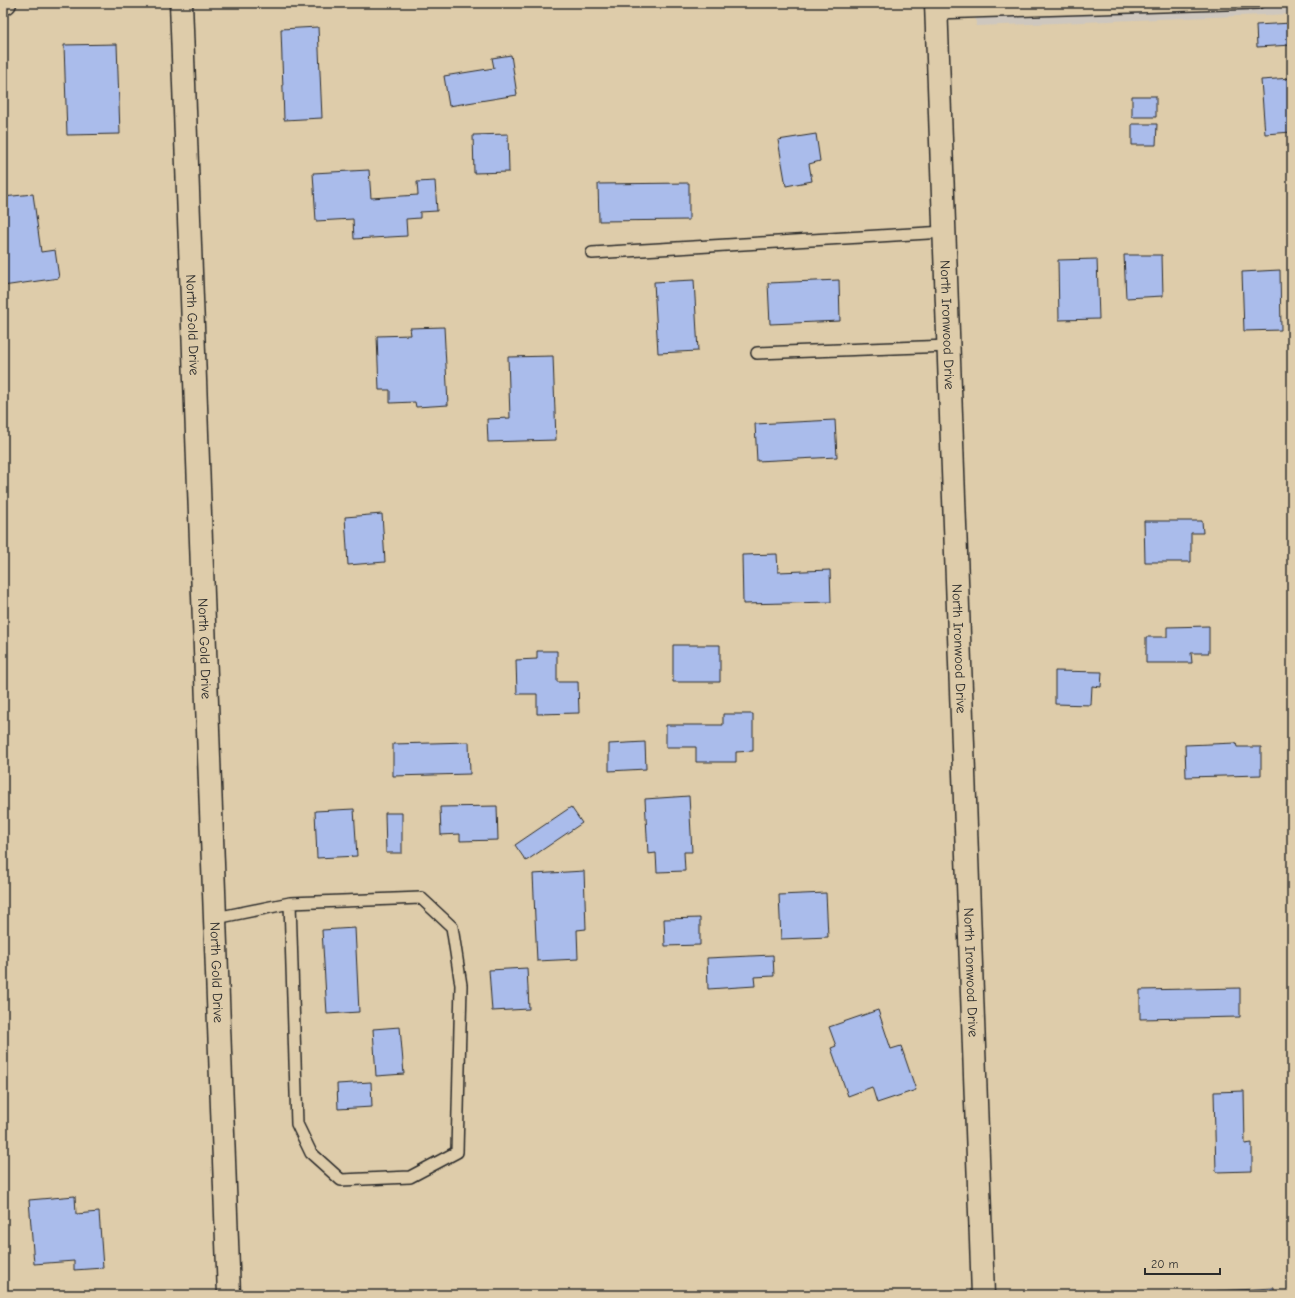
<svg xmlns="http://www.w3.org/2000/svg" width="1295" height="1298" font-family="'Comic Neue',sans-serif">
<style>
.built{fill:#cec7be}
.building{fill:#aabceb;stroke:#2b2b2b}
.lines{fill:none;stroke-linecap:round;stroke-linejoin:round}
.lane-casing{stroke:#2b2b2b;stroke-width:14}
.street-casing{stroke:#2b2b2b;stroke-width:25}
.secondary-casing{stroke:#2b2b2b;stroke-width:25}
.lane{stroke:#deccaa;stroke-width:11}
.street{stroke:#deccaa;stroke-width:22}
.secondary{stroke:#deccaa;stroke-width:22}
.labels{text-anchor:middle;stroke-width:3;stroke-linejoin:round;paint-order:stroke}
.street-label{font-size:14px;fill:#2b2b2b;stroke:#deccaa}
</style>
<rect width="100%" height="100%" fill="#deccaa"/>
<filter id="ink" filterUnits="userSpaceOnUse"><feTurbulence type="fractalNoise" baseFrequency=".025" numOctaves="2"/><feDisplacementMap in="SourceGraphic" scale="8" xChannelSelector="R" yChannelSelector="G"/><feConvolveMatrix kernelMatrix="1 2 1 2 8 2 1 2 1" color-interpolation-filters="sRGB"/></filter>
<g filter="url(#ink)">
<path class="built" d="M 975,3 L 1292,3 L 1292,14 L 976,26 Z"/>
<path class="building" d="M 1292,23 L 1292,45 L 1257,47 L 1256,25 Z
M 318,27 L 322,118 L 284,120 L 281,29 Z
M 117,44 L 120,134 L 67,135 L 64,45 Z
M 511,55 L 517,95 L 449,106 L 444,76 L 494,68 L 492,58 Z
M 1292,78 L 1292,132 L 1265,134 L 1261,80 Z
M 1132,96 L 1156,96 L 1156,117 L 1132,117 Z
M 1132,124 L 1157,124 L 1156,145 L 1132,145 Z
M 508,134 L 509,172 L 474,173 L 473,135 Z
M 816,134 L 820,161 L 809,164 L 812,181 L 786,186 L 778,140 Z
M 369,170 L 371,198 L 418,195 L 417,182 L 435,181 L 437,211 L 420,212 L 420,218 L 406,219 L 407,236 L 354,239 L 353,219 L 316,221 L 313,173 Z
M 689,183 L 689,220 L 599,221 L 598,184 Z
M 33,194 L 41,252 L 55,250 L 59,278 L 3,286 L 3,197 Z
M 1124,255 L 1162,255 L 1163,296 L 1126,298 Z
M 1097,259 L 1099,319 L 1059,320 L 1058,260 Z
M 1280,270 L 1281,330 L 1244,331 L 1242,272 Z
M 694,280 L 698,351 L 658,353 L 654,282 Z
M 839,280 L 840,321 L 770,324 L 768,283 Z
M 444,327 L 448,405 L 416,407 L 415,402 L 390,403 L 390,390 L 379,390 L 377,336 L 411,335 L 410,328 Z
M 553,356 L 556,440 L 488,442 L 487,419 L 510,418 L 508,357 Z
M 835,420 L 837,457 L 757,461 L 755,424 Z
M 382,514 L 385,562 L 348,565 L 345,517 Z
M 1144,521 L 1202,521 L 1203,533 L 1191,533 L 1191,562 L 1145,562 Z
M 777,554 L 778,572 L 830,570 L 831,602 L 743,604 L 742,555 Z
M 1209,626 L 1209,653 L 1191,653 L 1192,663 L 1146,663 L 1146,637 L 1167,637 L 1167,627 Z
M 673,645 L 720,645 L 720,682 L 673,682 Z
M 537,651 L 557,651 L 557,682 L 578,682 L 579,713 L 537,714 L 537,694 L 517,694 L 516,660 L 537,659 Z
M 1055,671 L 1102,672 L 1101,687 L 1092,686 L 1091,705 L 1055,704 Z
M 723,714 L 753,714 L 753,751 L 736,752 L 736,762 L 696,762 L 696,747 L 666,747 L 666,725 L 723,725 Z
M 469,742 L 470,774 L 393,776 L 393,744 Z
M 645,742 L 646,769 L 609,771 L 609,744 Z
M 1236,743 L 1237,747 L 1261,747 L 1261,775 L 1186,777 L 1185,745 Z
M 689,796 L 692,852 L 684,852 L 685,871 L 657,872 L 656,853 L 648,854 L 645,799 Z
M 497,806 L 498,840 L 460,841 L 460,834 L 441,835 L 440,807 Z
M 571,807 L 582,823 L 526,861 L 515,845 Z
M 354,809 L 357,856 L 317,858 L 315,811 Z
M 385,813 L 402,813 L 402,853 L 386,853 Z
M 584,871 L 586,929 L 577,930 L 578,959 L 537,961 L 533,874 Z
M 826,893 L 828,937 L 781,939 L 779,895 Z
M 700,918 L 700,945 L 665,946 L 664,919 Z
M 355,928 L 359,1012 L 327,1014 L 322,930 Z
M 773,955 L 774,976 L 754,977 L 755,986 L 708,989 L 707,958 Z
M 527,968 L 529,1009 L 492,1011 L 489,970 Z
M 1240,988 L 1240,1017 L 1140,1019 L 1140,990 Z
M 878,1010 L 891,1049 L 901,1046 L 916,1090 L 877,1103 L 872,1087 L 848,1096 L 831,1048 L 836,1046 L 829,1027 Z
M 400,1027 L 404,1074 L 376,1076 L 373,1029 Z
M 371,1082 L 372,1107 L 338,1109 L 337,1084 Z
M 1244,1091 L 1245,1144 L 1252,1143 L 1252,1171 L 1216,1172 L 1214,1092 Z
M 75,1196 L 76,1214 L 99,1212 L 103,1268 L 74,1270 L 74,1261 L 34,1264 L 29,1200 Z
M 1274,1288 L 1274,1295 L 1217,1295 L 1217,1291 Z"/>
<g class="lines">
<defs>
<path id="lane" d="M 936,13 L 1258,3
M 592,253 L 945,232
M 757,353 L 949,346
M 216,918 L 290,903 L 421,898 L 452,927 L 461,985 L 457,1152 L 410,1177 L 341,1180 L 311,1153 L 297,1124 L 290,903"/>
<g id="street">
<path d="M 3,3 L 5,3"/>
<path id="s1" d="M 181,3 L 229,1295"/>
</g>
<g id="secondary">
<path id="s2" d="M 936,3 L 983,1295"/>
</g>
</defs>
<use href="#lane" class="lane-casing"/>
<use href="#street" class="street-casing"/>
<use href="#secondary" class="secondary-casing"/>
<use href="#lane" class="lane"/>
<use href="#street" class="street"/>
<use href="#secondary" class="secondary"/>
</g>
</g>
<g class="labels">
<g class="street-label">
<text dy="5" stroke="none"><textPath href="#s1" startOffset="322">North Gold Drive</textPath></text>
<text dy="5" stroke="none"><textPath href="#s2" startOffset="322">North Ironwood Drive</textPath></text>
<text dy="5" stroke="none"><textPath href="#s1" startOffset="646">North Gold Drive</textPath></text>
<text dy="5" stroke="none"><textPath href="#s2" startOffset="646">North Ironwood Drive</textPath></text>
<text dy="5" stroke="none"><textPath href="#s1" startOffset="970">North Gold Drive</textPath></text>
<text dy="5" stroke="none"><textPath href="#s2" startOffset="970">North Ironwood Drive</textPath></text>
</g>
</g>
<rect width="1295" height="1298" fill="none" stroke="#deccaa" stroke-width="16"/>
<rect x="8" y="8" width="1279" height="1282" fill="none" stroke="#2b2b2b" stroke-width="1.5" filter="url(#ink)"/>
<path d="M1145 1268v6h75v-6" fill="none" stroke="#2b2b2b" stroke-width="2"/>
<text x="1151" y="1268" font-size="12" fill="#2b2b2b" stroke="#deccaa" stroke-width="3" paint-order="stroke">20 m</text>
</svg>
